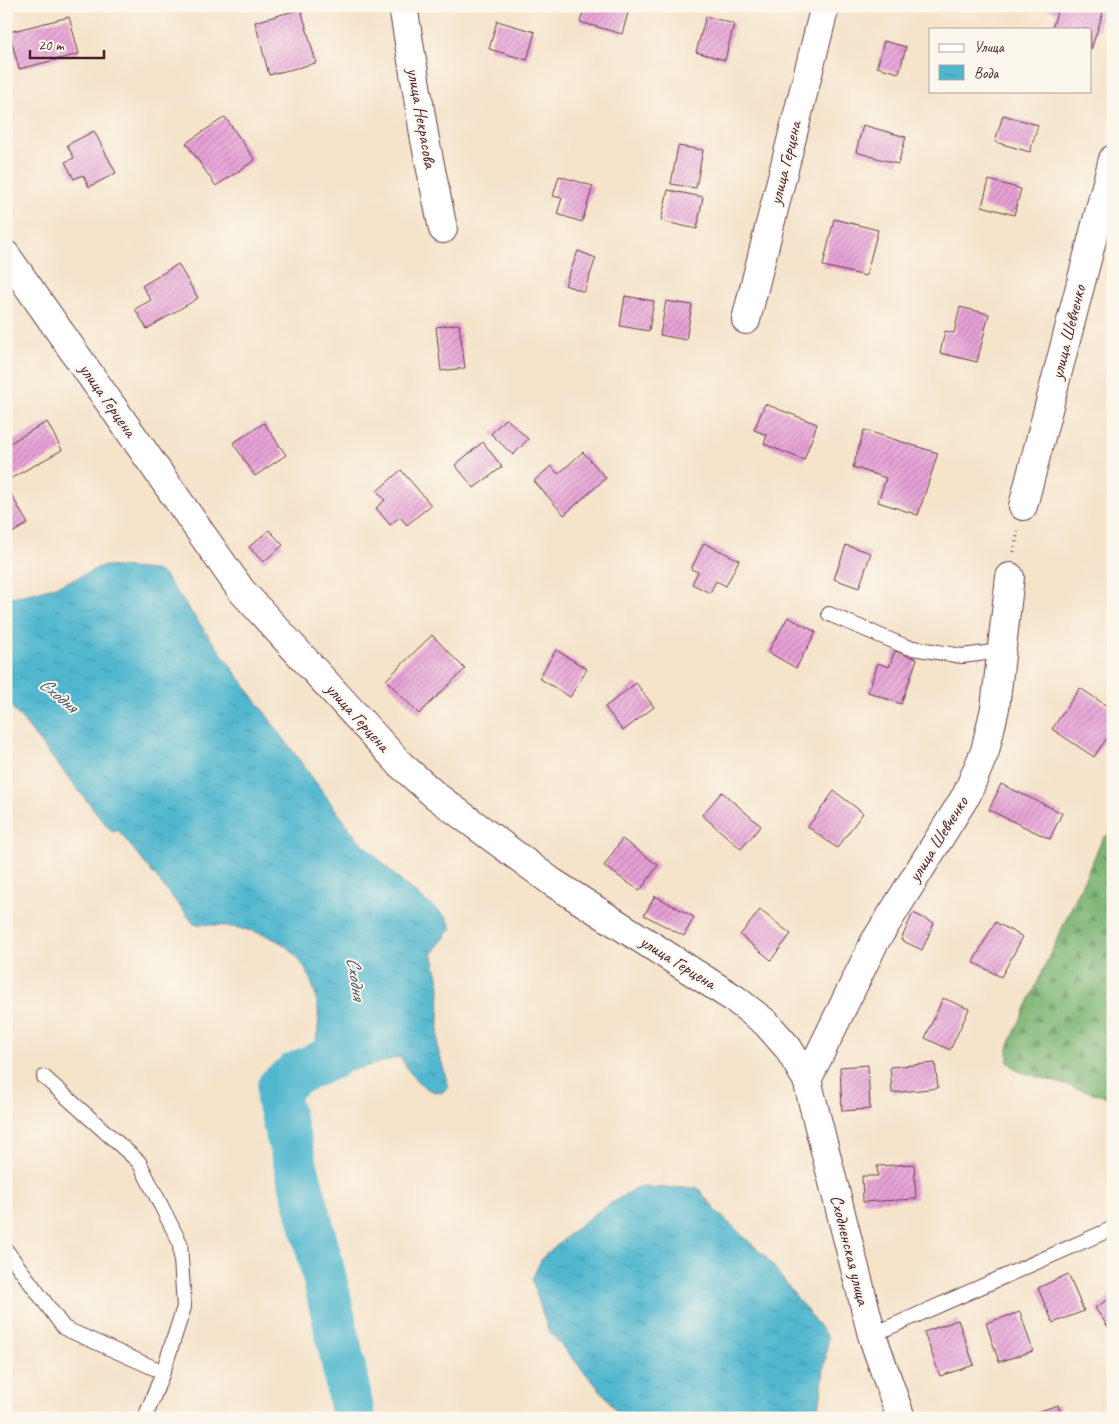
<svg xmlns="http://www.w3.org/2000/svg" width="1119" height="1424" font-family="Caveat,sans-serif">
<style>
.forest{fill:url(#forest-firs);stroke:#626a4e}
.water{fill:url(#water-ripples);stroke:#4e6b7d}
.lines{fill:none;stroke-linecap:round;stroke-linejoin:round}
.river{stroke:#51b7cf;stroke-width:44}
.building{fill:url(#building-hatch)}
.service-casing{stroke:#643c43;stroke-width:16}
.minor-casing{stroke:#643c43;stroke-width:30}
.path{stroke:#643c43;stroke-width:3;stroke-dasharray:1 4;stroke-linecap:butt}
.service{stroke:#fff;stroke-width:14}
.minor{stroke:#fff;stroke-width:28}
.labels{text-anchor:middle;stroke-width:4;stroke-linejoin:round;paint-order:stroke}
.street-label{font-size:18px;fill:#4a1f2b;stroke:#fbf7ec}
.water-label{font-size:19px;font-style:italic;fill:#4c5464;stroke:#fbf7ec}
</style>
<defs>
<pattern id="forest-firs" width="22" height="20" patternUnits="userSpaceOnUse" patternTransform="scale(1.25)"><rect width="22" height="20" fill="#7ab472"/><path d="M5 1l3.5 6h-7zM16 11l3.5 6h-7z" fill="#66925e"/></pattern>
<pattern id="water-ripples" width="26" height="14" patternUnits="userSpaceOnUse" patternTransform="scale(1.25)"><rect width="26" height="14" fill="#51b7cf"/><path d="M2 4q2-2 4 0t4 0M15 11q2-2 4 0t4 0" fill="none" stroke="#4594a8"/></pattern>
<pattern id="building-hatch" width="6" height="6" patternUnits="userSpaceOnUse" patternTransform="scale(1.25)"><rect width="6" height="6" fill="#e7a1d7"/><path d="M-1 1l2-2M0 6l6-6M5 7l2-2" fill="none" stroke="#bd83af"/></pattern>
</defs>
<rect width="100%" height="100%" fill="#fbf7ec"/>
<filter id="ink" filterUnits="userSpaceOnUse"><feTurbulence type="fractalNoise" baseFrequency=".02" numOctaves="2"/><feDisplacementMap in="SourceGraphic" scale="10" xChannelSelector="R" yChannelSelector="G"/><feConvolveMatrix kernelMatrix="1 2 1 2 8 2 1 2 1" color-interpolation-filters="sRGB"/></filter>
<filter id="wash" filterUnits="userSpaceOnUse"><feTurbulence type="fractalNoise" baseFrequency=".0096" numOctaves="4" result="noise"/><feDisplacementMap in="SourceGraphic" scale="20" xChannelSelector="R" yChannelSelector="G"/><feGaussianBlur stdDeviation="1.12" result="paint"/><feColorMatrix in="noise" values="0 0 0 0 0 0 0 0 0 0 0 0 0 0 0 0 0 1.4 0 .05"/><feComposite in="paint" operator="in"/></filter>
<g filter="url(#wash)">
<rect width="100%" height="100%" fill="#f5e3ca"/>
<path class="forest" d="M 1113,832 L 1113,1099 L 1018,1071 L 1008,1062 L 1008,1047 L 1103,838 Z"/>
<path class="water" d="M 103,566 L 155,570 L 164,575 L 355,836 L 404,884 L 447,918 L 452,928 L 432,953 L 440,985 L 438,1050 L 449,1087 L 441,1093 C 419,1090 411,1074 400,1057 L 299,1085 L 292,1069 C 302,1062 313,1052 316,1040 C 325,1006 309,956 276,940 C 250,927 222,925 194,924 L 117,829 L 112,832 L 6,700 L 6,597 C 29,596 53,587 75,579 C 85,575 92,569 103,566 Z
M 637,1187 L 698,1188 L 718,1213 L 765,1256 L 828,1338 L 818,1418 L 621,1418 L 607,1398 L 548,1330 L 532,1279 L 542,1258 L 568,1235 L 594,1214 Z"/>
<g class="lines">
<path class="river" d="M 341,1041 L 331,1058 L 295,1074 L 279,1087 L 278,1100 C 307,1205 335,1310 353,1418"/>
</g>
<g id="blocks">
<path class="building" d="M 585,6 L 630,6 L 622,34 L 580,22 Z
M 1096,6 L 1104,9 L 1091,50 L 1090,29 L 1052,29 L 1057,12 L 1040,7 Z
M 301,9 L 316,63 L 269,75 L 255,22 Z
M 706,16 L 734,24 L 725,60 L 696,52 Z
M 69,17 L 79,54 L 19,69 L 9,32 Z
M 497,21 L 535,32 L 527,60 L 489,49 Z
M 884,41 L 906,47 L 899,73 L 877,67 Z
M 1003,115 L 1038,125 L 1030,152 L 995,142 Z
M 225,117 L 255,160 L 216,186 L 186,143 Z
M 863,125 L 906,137 L 898,164 L 856,152 Z
M 94,131 L 116,173 L 89,187 L 83,175 L 74,179 L 65,162 L 74,158 L 67,145 Z
M 678,146 L 703,150 L 696,188 L 671,184 Z
M 559,176 L 593,186 L 582,222 L 557,214 L 562,198 L 553,196 Z
M 989,180 L 1021,189 L 1014,215 L 982,206 Z
M 668,190 L 703,197 L 697,229 L 661,221 Z
M 834,219 L 878,230 L 866,276 L 823,266 Z
M 578,251 L 596,258 L 584,292 L 565,285 Z
M 178,264 L 198,298 L 147,329 L 135,309 L 151,300 L 142,286 Z
M 625,296 L 654,301 L 649,331 L 620,326 Z
M 666,301 L 692,305 L 686,340 L 660,335 Z
M 960,307 L 989,314 L 977,362 L 940,353 L 945,331 L 954,333 Z
M 459,324 L 465,368 L 441,371 L 436,327 Z
M 765,404 L 817,424 L 804,460 L 764,444 L 767,435 L 754,430 Z
M 506,418 L 528,439 L 513,455 L 491,434 Z
M 47,422 L 62,450 L 6,481 L 6,445 Z
M 264,423 L 286,455 L 255,476 L 233,443 Z
M 864,430 L 938,453 L 918,515 L 878,502 L 886,478 L 853,467 Z
M 483,442 L 502,467 L 474,488 L 455,465 Z
M 583,452 L 606,478 L 564,515 L 534,481 L 551,466 L 558,474 Z
M 401,470 L 431,505 L 407,525 L 400,517 L 390,525 L 376,508 L 385,500 L 377,491 Z
M 6,485 L 28,524 L 6,536 Z
M 269,530 L 283,545 L 263,562 L 249,547 Z
M 704,543 L 739,560 L 726,586 L 716,581 L 710,593 L 692,584 L 698,572 L 691,569 Z
M 846,545 L 871,553 L 859,588 L 834,579 Z
M 788,617 L 816,632 L 796,668 L 768,652 Z
M 432,635 L 465,669 L 419,714 L 386,680 Z
M 556,650 L 587,669 L 570,697 L 539,678 Z
M 895,651 L 917,659 L 901,704 L 868,692 L 878,663 L 889,667 Z
M 636,683 L 654,707 L 623,731 L 605,707 Z
M 1080,688 L 1113,710 L 1113,744 L 1106,739 L 1094,757 L 1052,729 Z
M 1001,784 L 1062,813 L 1050,839 L 989,810 Z
M 834,791 L 863,813 L 837,848 L 808,827 Z
M 722,792 L 761,826 L 741,849 L 702,815 Z
M 622,839 L 658,865 L 640,891 L 604,866 Z
M 655,896 L 694,917 L 684,936 L 644,915 Z
M 760,910 L 791,934 L 771,960 L 740,935 Z
M 913,913 L 934,923 L 922,950 L 901,940 Z
M 995,922 L 1023,937 L 1001,977 L 973,962 Z
M 943,998 L 969,1009 L 950,1050 L 925,1038 Z
M 935,1063 L 938,1088 L 892,1093 L 890,1067 Z
M 868,1065 L 870,1109 L 842,1111 L 840,1067 Z
M 914,1164 L 916,1199 L 863,1202 L 862,1176 L 878,1176 L 877,1166 Z
M 1068,1274 L 1084,1311 L 1053,1323 L 1038,1288 Z
M 1113,1296 L 1113,1334 L 1095,1308 Z
M 1020,1312 L 1033,1351 L 999,1362 L 986,1323 Z
M 958,1320 L 974,1365 L 940,1376 L 924,1332 Z
M 1058,1405 L 1062,1418 L 1023,1418 L 1023,1417 Z"/>
</g>
</g>
<g filter="url(#ink)">
<use href="#blocks" fill-opacity="0" stroke="#643c43" stroke-width="1"/>
<g class="lines">
<defs>
<path id="service" d="M 829,614 L 907,647 L 962,656 L 1001,651
M 44,1077 L 139,1162 L 180,1243 L 184,1307 L 163,1372 L 145,1418
M 6,1250 L 64,1328 L 163,1372
M 872,1335 L 1109,1230"/>
<path id="minor" d="M 403,6 L 425,140 L 443,229
M 6,255 L 241,590 L 401,765 L 436,796 L 552,882 L 735,999 L 766,1023 L 788,1048 L 807,1080 L 872,1335 L 901,1418
M 746,320 L 825,6
M 1023,506 L 1113,159
M 807,1080 L 874,943 L 967,794 L 985,751 L 995,708 L 1010,577"/>
</defs>
<use href="#service" class="service-casing"/>
<use href="#minor" class="minor-casing"/>
<path class="path" d="M 1014,552 L 1018,531"/>
<use href="#service" class="service"/>
<use href="#minor" class="minor"/>
</g>
</g>
<g class="labels">
<g class="street-label">
<text transform="translate(422 118) rotate(80)" y="6">улица Некрасова</text>
<text transform="translate(785 163) rotate(-76)" y="6">улица Герцена</text>
<text transform="translate(1068 332) rotate(-76)" y="6">улица Шевченко</text>
<text transform="translate(108 400) rotate(55)" y="6">улица Герцена</text>
<text transform="translate(358 717) rotate(48)" y="6">улица Герцена</text>
<text transform="translate(938 839) rotate(-58)" y="6">улица Шевченко</text>
<text transform="translate(678 962) rotate(32)" y="6">улица Герцена</text>
<text transform="translate(850 1250) rotate(76)" y="6">Сходненская улица</text>
</g>
<g class="water-label">
<text transform="translate(59 694) rotate(40)" y="7">Сходня</text>
<text transform="translate(357 978) rotate(82)" y="7">Сходня</text>
</g>
</g>
<rect width="1119" height="1424" fill="none" stroke="#fbf7ec" stroke-width="25"/>
<rect x="929" y="28" width="162" height="65" fill="#fbf7ec" stroke="#b4a19f"/>
<rect x="939" y="44" width="25" height="8" fill="#ffffff" stroke="#b4a19f"/>
<text x="974" y="52" font-size="15" fill="#4a1f2b">Улица</text>
<rect x="939" y="65" width="25" height="15" fill="url(#water-ripples)" stroke="#b4a19f"/>
<text x="974" y="78" font-size="15" fill="#4a1f2b">Вода</text>
<path d="M30 50v8h74v-8" fill="none" stroke="#4a1f2b" stroke-width="2.5"/>
<text x="38" y="50" font-size="15" fill="#4a1f2b" stroke="#fbf7ec" stroke-width="4" paint-order="stroke">20 m</text>
</svg>
